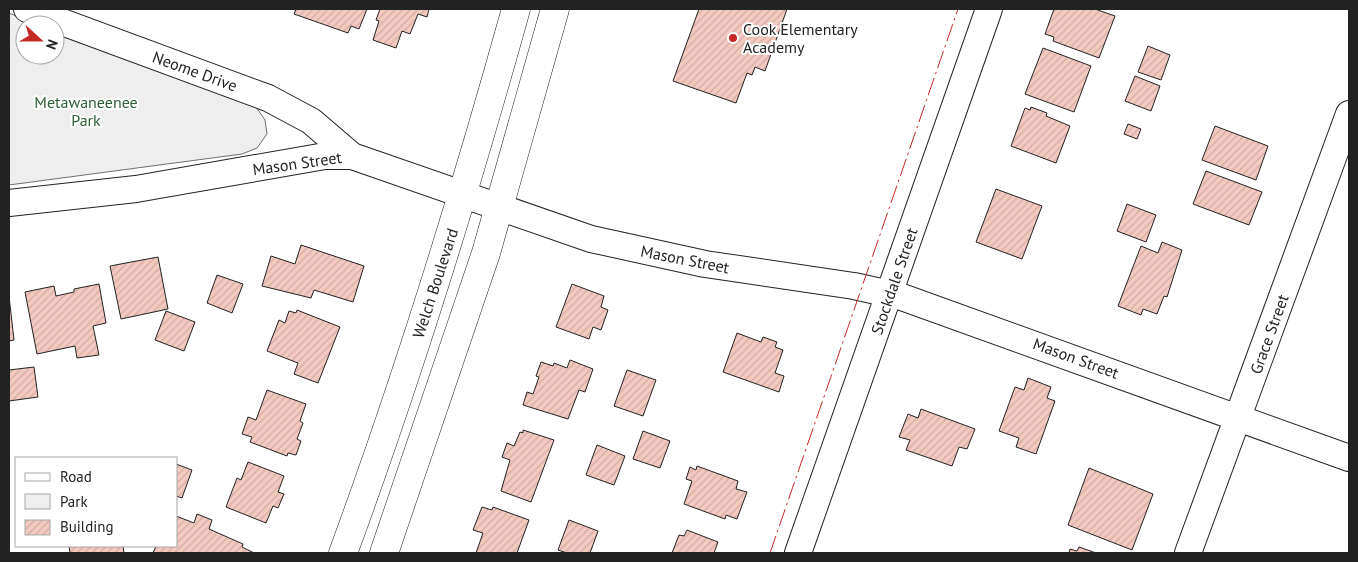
<svg xmlns="http://www.w3.org/2000/svg" width="1358" height="562" font-family="'PT Sans',sans-serif">
<style>
.park{fill:#eee;stroke:#6f6f6f}
.building{fill:url(#building-hatch);stroke:#222}
.lines{fill:none;stroke-linecap:round;stroke-linejoin:round}
.street-casing{stroke:#222;stroke-width:28}
.secondary-casing{stroke:#222;stroke-width:29}
.street{stroke:#fff;stroke-width:26}
.secondary{stroke:#fff;stroke-width:28}
.power{stroke:#c62828;stroke-width:1;stroke-dasharray:18 4 2.5 4;stroke-linecap:butt}
.poi-dot{fill:#c62828;stroke:#fff;stroke-width:2}
.labels{text-anchor:middle;stroke-width:4;stroke-linejoin:round;paint-order:stroke}
.poi-label{font-size:16px;fill:#222;stroke:#fff;text-anchor:start}
.street-label{font-size:16px;fill:#222;stroke:#fff}
.park-label{font-size:16px;fill:#2f5e38;stroke:#fff}
</style>
<defs>
<pattern id="building-hatch" width="6" height="6" patternUnits="userSpaceOnUse" patternTransform="scale(1.25)"><rect width="6" height="6" fill="#f3c9c0"/><path d="M-1 1l2-2M0 6l6-6M5 7l2-2" fill="none" stroke="#d0aca5"/></pattern>
</defs>
<rect width="100%" height="100%" fill="#fff"/>
<path class="park" d="M 9,13 L 39,25 L 25,25 L 25,55 L 55,55 L 55,31 L 256,107 L 265,120 L 267,134 L 257,148 L 242,154 L 9,185 Z"/>
<path class="building" d="M 296,9 L 367,9 L 359,29 L 351,26 L 348,33 L 294,14 Z
M 380,9 L 429,9 L 427,17 L 418,14 L 410,34 L 402,31 L 396,48 L 373,40 L 379,21 L 376,20 Z
M 699,9 L 787,9 L 765,71 L 755,67 L 752,75 L 747,73 L 736,103 L 673,81 Z
M 1054,9 L 1095,9 L 1115,16 L 1099,58 L 1053,41 L 1054,37 L 1045,34 Z
M 1148,46 L 1170,55 L 1161,80 L 1138,72 Z
M 1043,48 L 1091,66 L 1074,112 L 1025,94 Z
M 1135,76 L 1160,86 L 1151,111 L 1125,101 Z
M 1031,107 L 1047,113 L 1046,116 L 1070,126 L 1056,163 L 1011,146 L 1025,108 L 1030,110 Z
M 1128,124 L 1141,129 L 1137,139 L 1124,134 Z
M 1215,126 L 1268,146 L 1256,180 L 1202,160 Z
M 1206,171 L 1262,192 L 1249,225 L 1193,204 Z
M 996,189 L 1042,206 L 1022,259 L 976,242 Z
M 1127,204 L 1156,215 L 1146,242 L 1117,231 Z
M 1162,242 L 1182,250 L 1167,297 L 1164,296 L 1157,314 L 1143,309 L 1141,315 L 1118,306 L 1141,246 L 1158,253 Z
M 301,245 L 364,266 L 353,302 L 314,290 L 311,298 L 262,286 L 271,256 L 295,264 Z
M 158,257 L 168,309 L 121,319 L 110,266 Z
M 217,275 L 243,284 L 232,313 L 207,303 Z
M 99,284 L 106,323 L 93,326 L 99,355 L 77,358 L 75,346 L 37,354 L 25,292 L 54,286 L 56,296 L 74,292 L 74,289 Z
M 572,284 L 604,296 L 601,307 L 608,310 L 601,330 L 593,327 L 589,339 L 556,327 Z
M 9,296 L 14,340 L 9,341 Z
M 297,310 L 340,327 L 318,383 L 294,374 L 298,363 L 267,351 L 279,320 L 285,323 L 289,311 L 296,313 Z
M 166,311 L 195,322 L 184,351 L 155,340 Z
M 737,333 L 761,342 L 763,337 L 777,342 L 775,347 L 783,350 L 775,373 L 784,376 L 779,392 L 723,372 Z
M 570,360 L 593,369 L 585,392 L 579,390 L 568,419 L 523,405 L 527,392 L 533,394 L 539,377 L 536,376 L 541,362 L 553,366 L 554,363 L 567,368 Z
M 34,367 L 38,397 L 9,401 L 9,370 Z
M 627,370 L 656,380 L 643,416 L 614,406 Z
M 1028,378 L 1051,387 L 1047,398 L 1055,401 L 1036,454 L 1016,447 L 1019,438 L 999,431 L 1015,387 L 1024,390 Z
M 267,390 L 306,404 L 300,421 L 303,423 L 297,439 L 301,441 L 296,455 L 288,453 L 287,456 L 250,442 L 252,437 L 242,434 L 248,417 L 256,420 Z
M 921,409 L 975,429 L 967,449 L 959,447 L 952,466 L 906,450 L 910,440 L 899,437 L 908,414 L 918,418 Z
M 523,430 L 554,440 L 531,502 L 501,491 L 510,460 L 502,457 L 507,443 L 514,446 L 520,432 L 523,433 Z
M 643,431 L 670,441 L 660,468 L 633,459 Z
M 597,445 L 625,456 L 614,485 L 586,475 Z
M 248,462 L 284,476 L 278,492 L 284,494 L 278,508 L 273,506 L 266,523 L 226,507 L 237,478 L 241,480 Z
M 176,464 L 192,470 L 182,498 L 176,496 Z
M 697,466 L 738,481 L 736,489 L 747,492 L 737,519 L 726,515 L 725,519 L 684,504 L 692,481 L 686,479 L 690,467 L 696,470 Z
M 1089,468 L 1153,494 L 1132,550 L 1068,525 Z
M 482,507 L 492,510 L 493,507 L 529,520 L 517,553 L 476,553 L 483,533 L 473,530 Z
M 197,514 L 212,520 L 209,529 L 243,544 L 242,547 L 254,553 L 153,553 L 156,546 L 176,546 L 176,516 L 194,523 Z
M 569,520 L 598,531 L 590,553 L 567,553 L 558,550 Z
M 687,530 L 718,542 L 714,553 L 672,553 L 679,535 L 684,536 Z
M 69,546 L 123,546 L 124,553 L 70,553 Z
M 1079,547 L 1096,553 L 1069,553 L 1070,549 L 1077,551 Z"/>
<g class="lines">
<defs>
<path id="street" d="M 27,9 L 268,98 L 311,121 L 352,156
M 9,203 L 136,189 L 325,156 L 352,156 L 591,239 L 705,264 L 854,286 L 899,296 L 1349,458
M 798,553 L 989,9
M 1188,553 L 1349,114"/>
<path id="secondary" d="M 343,553 C 409,374 465,192 516,9
M 384,553 L 486,253 L 555,9"/>
</defs>
<use href="#street" class="street-casing"/>
<use href="#secondary" class="secondary-casing"/>
<use href="#street" class="street"/>
<use href="#secondary" class="secondary"/>
<path class="power" d="M 770,553 L 958,9"/>
</g>
<circle class="poi-dot" cx="733" cy="38" r="5"/>
<g class="labels">
<g class="poi-label">
<text x="743" y="35">Cook Elementary<tspan x="743" dy="18">Academy</tspan></text>
</g>
<g class="street-label">
<text transform="translate(195 71) rotate(20)" y="6">Neome Drive</text>
<text transform="translate(297 163) rotate(-8)" y="6">Mason Street</text>
<text transform="translate(685 259) rotate(11)" y="6">Mason Street</text>
<text transform="translate(894 281) rotate(-71)" y="6">Stockdale Street</text>
<text transform="translate(435 283) rotate(-72)" y="6">Welch Boulevard</text>
<text transform="translate(1269 334) rotate(-70)" y="6">Grace Street</text>
<text transform="translate(1076 358) rotate(20)" y="6">Mason Street</text>
</g>
<g class="park-label">
<text x="86" y="108">Metawaneenee<tspan x="86" dy="18">Park</tspan></text>
</g>
</g>
<rect width="1358" height="562" fill="none" stroke="#222222" stroke-width="20"/>
<rect x="15" y="457" width="162" height="90" fill="#ffffff" stroke="#a7a7a7"/>
<rect x="25" y="473" width="25" height="8" fill="#ffffff" stroke="#a7a7a7"/>
<text x="60" y="482" font-size="15" fill="#222222">Road</text>
<rect x="25" y="494" width="25" height="15" fill="#eeeeee" stroke="#a7a7a7"/>
<text x="60" y="507" font-size="15" fill="#222222">Park</text>
<rect x="25" y="520" width="25" height="15" fill="url(#building-hatch)" stroke="#a7a7a7"/>
<text x="60" y="532" font-size="15" fill="#222222">Building</text>
<g transform="translate(40 40) rotate(111)"><circle r="24" fill="#ffffff" stroke="#a7a7a7"/>
<path d="M0-4L9 19L0 12L-9 19Z" fill="#c62828"/>
<text y="-8" font-size="14" font-weight="bold" text-anchor="middle" fill="#222222">N</text>
</g>
</svg>
